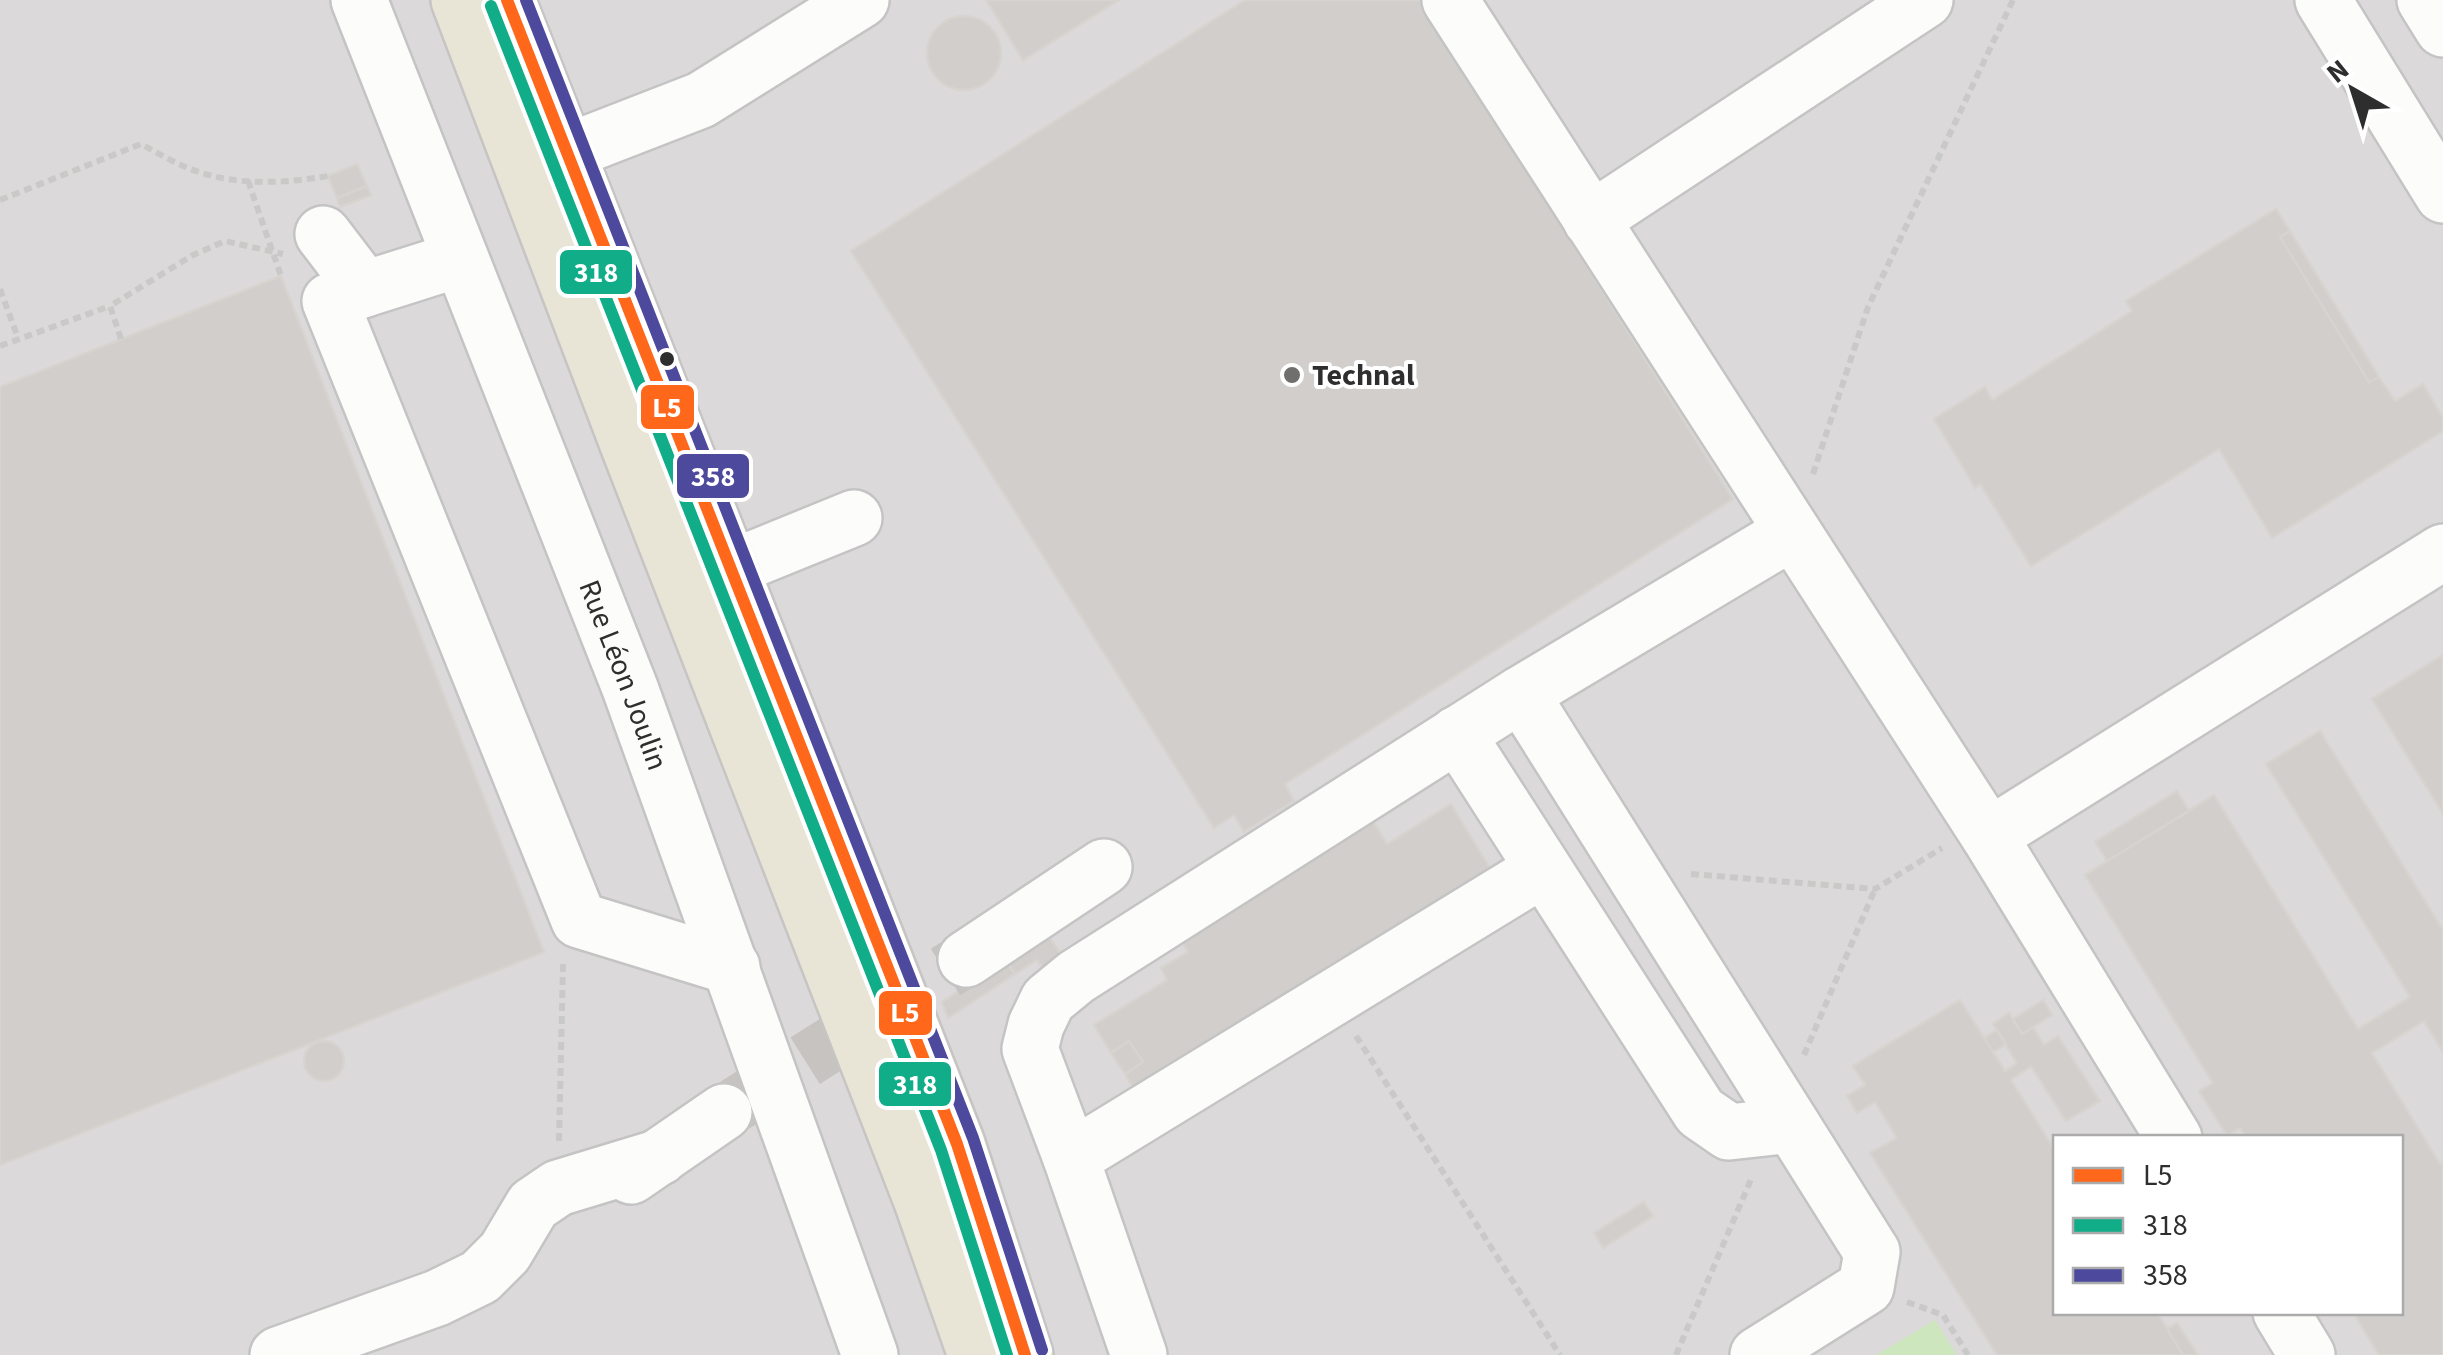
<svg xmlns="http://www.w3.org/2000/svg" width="2443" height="1355" font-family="'Source Sans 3',sans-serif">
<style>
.industrial{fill:#dcd9db;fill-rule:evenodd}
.green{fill:#cee6be}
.building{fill:#d1cecb;stroke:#d7d4d0;stroke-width:2.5}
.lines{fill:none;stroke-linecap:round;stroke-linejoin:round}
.minor-tunnel{stroke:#c6c3c0;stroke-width:55;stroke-dasharray:55 28;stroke-linecap:butt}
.minor-casing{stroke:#c5c4c5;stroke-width:60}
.major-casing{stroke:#c6c5c4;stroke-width:60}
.path{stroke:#c9c9c8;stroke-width:6;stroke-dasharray:8 5;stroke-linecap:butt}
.minor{stroke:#fcfcfb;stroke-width:55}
.major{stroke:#e8e4d6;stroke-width:55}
.bus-1-casing{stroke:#fff;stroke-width:20}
.bus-2-casing{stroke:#fff;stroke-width:20}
.bus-3-casing{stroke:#fff;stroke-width:20}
.bus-1{stroke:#ff671b;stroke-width:12}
.bus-2{stroke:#11ad89;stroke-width:12}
.bus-3{stroke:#4d499d;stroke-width:12}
.bus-dot{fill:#2e2e2e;stroke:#fff;stroke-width:4}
.poi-dot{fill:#706f6e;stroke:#fff;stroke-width:4}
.labels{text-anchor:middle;stroke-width:8;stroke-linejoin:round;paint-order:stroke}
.poi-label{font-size:30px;font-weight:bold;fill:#2e2e2e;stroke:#fff;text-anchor:start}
.street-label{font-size:30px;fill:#2e2e2e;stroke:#fff}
.line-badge{stroke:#fff;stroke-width:4}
.badge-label{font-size:28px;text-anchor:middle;font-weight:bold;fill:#fff}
</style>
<rect width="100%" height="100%" fill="#ece8e4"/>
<path class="industrial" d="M 0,0 L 2443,0 L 2443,1355 L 0,1355 ZM 2056,1138 L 2400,1138 L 2400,1312 L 2056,1312 Z"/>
<path class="green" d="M 1935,1320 L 1957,1355 L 1876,1355 Z"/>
<path class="building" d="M 986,0 L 1119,0 L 1023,60 Z
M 1245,0 L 1420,0 L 1733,499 L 1285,784 L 1294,801 L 1244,832 L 1234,815 L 1214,828 L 851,251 Z
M927 53a37 37 0 1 1 74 0a37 37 0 1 1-74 0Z
M 357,164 L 367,186 L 337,198 L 328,176 Z
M 367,186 L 371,195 L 340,207 L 337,198 Z
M 2276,209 L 2290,231 L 2280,237 L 2369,382 L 2379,377 L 2395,401 L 2423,384 L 2443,418 L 2443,431 L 2272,538 L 2219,449 L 2031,566 L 1980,484 L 1975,488 L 1934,419 L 1985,387 L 1992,400 L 2132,311 L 2126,301 Z
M 2290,231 L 2379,377 L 2369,382 L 2280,237 Z
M 281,276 L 544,952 L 0,1165 L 0,387 Z
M 2443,655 L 2443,814 L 2372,699 Z
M 2320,731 L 2443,930 L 2443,1052 L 2424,1021 L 2372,1053 L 2440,1164 L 2443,1162 L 2443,1355 L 2379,1355 L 2353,1312 L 2400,1312 L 2400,1138 L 2246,1138 L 2240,1128 L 2227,1136 L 2199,1091 L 2213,1083 L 2085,875 L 2214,795 L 2358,1029 L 2410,997 L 2266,764 Z
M 2177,791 L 2189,811 L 2107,861 L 2095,842 Z
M 1451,804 L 1490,868 L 1134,1089 L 1125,1074 L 1143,1062 L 1129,1041 L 1111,1053 L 1094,1025 L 1167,980 L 1161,968 L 1188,952 L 1179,937 L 1371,818 L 1387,844 Z
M 1048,935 L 1062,956 L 1043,969 L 1037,960 L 1015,974 L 1006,961 Z
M 1006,961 L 1015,974 L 948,1018 L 942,1002 Z
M 1960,1000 L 2005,1071 L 2017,1063 L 1993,1024 L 2009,1013 L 2022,1034 L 2033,1027 L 2044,1045 L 2058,1036 L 2100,1101 L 2066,1121 L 2031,1066 L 2011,1080 L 2056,1152 L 2056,1312 L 2157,1312 L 2183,1355 L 1997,1355 L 1870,1153 L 1897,1138 L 1875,1102 L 1857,1113 L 1847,1096 L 1865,1085 L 1853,1066 Z
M 2043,1000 L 2052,1015 L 2022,1034 L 2013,1019 Z
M 1997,1030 L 2006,1044 L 1993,1052 L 1984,1038 Z
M304 1061a20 20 0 1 1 40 0a20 20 0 1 1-40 0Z
M 1129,1041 L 1143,1062 L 1125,1074 L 1111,1053 Z
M 1644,1202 L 1653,1216 L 1603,1248 L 1594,1233 Z
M 2177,1323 L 2198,1355 L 2183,1355 L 2167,1329 Z"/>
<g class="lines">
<path class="minor-tunnel" d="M 735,1105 L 966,959"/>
<defs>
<g id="minor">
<path id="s1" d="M 359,0 L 630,688 L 870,1355"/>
<path d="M 1450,0 L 1989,836 L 2174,1138"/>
<path d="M 2323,0 L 2443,195"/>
<path d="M 2425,0 L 2443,29"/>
<path d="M 567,152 L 701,100 L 861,0"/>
<path d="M 1591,220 L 1925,0"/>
<path d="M 323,234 L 365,289 L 460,259"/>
<path d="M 365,289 L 330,301 L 579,920 L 732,967"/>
<path d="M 731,568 L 854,518"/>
<path d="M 1521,694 L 1872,1252 L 1866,1287 L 1758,1355"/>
<path d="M 1457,734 L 1700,1112 L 1729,1132 L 1792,1125"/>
<path d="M 1989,836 L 2443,552"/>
<path d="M 966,959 L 1104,867"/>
<path d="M 1071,1158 L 1543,869"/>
<path d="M 631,1176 L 724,1112"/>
<path d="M 2281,1312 L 2307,1355"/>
<path d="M 278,1355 L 437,1298 L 480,1277 L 505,1252 L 533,1205 L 558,1188 L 660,1157"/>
<path d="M 1139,1355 L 1071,1158 L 1030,1049 L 1036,1025 L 1048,1000 L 1076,977 L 1521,694 L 1792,532"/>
</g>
<path id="major" d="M 459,0 L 628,444 L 922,1201 L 976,1355
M 507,0 L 957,1144 L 1025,1355"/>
</defs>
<use href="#minor" class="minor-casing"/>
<use href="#major" class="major-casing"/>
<path class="path" d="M 248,181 L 281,276
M 0,200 L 141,144 C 160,154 179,166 199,172 C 239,186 287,183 328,176
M 0,289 L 18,338
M 121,339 L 110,306 L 193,255 L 225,241 L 283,254
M 0,346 L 110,306
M 1813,474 L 1868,307 L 2013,0
M 1691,874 L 1875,889 L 1942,848
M 1356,1036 L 1560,1355
M 1804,1055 L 1875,889
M 559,1141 L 563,964
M 1907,1302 L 1943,1315 L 1968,1355
M 1676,1355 L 1752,1177"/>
<use href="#minor" class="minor"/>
<use href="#major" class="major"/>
<defs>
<path id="bus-1" d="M 507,0 L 957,1144 L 1025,1355"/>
<path id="bus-2" d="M 491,6 L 941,1150 L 1007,1355"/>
<path id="bus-3" d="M 526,0 L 973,1138 L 1042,1350"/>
</defs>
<use href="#bus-1" class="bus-1-casing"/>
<use href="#bus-2" class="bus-2-casing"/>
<use href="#bus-3" class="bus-3-casing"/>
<use href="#bus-1" class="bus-1"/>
<use href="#bus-2" class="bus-2"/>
<use href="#bus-3" class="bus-3"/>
</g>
<circle class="bus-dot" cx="667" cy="359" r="9"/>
<circle class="poi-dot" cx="1292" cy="375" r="10"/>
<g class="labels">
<g class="poi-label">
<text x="1312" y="385">Technal</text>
</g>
<g class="street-label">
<text dy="10" stroke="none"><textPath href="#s1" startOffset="725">Rue Léon Joulin</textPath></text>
</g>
</g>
<g class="line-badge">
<rect x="558" y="248" width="76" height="48" rx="10" fill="#11ad89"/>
<rect x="639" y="383" width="57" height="48" rx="10" fill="#ff671b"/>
<rect x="675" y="452" width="76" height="48" rx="10" fill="#4d499d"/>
<rect x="877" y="989" width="57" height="48" rx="10" fill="#ff671b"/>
<rect x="877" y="1060" width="76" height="48" rx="10" fill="#11ad89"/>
</g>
<g class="badge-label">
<text x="596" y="282">318</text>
<text x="667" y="417">L5</text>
<text x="713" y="486">358</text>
<text x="905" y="1022">L5</text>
<text x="915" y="1094">318</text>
</g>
<rect x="2053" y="1135" width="350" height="180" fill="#ffffff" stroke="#ababab" stroke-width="2.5"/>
<rect x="2073" y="1168" width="50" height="15" fill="#ff671b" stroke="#ababab" stroke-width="2.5"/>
<text x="2143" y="1185" font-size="30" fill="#2e2e2e">L5</text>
<rect x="2073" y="1218" width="50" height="15" fill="#11ad89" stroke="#ababab" stroke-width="2.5"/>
<text x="2143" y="1235" font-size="30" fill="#2e2e2e">318</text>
<rect x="2073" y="1268" width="50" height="15" fill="#4d499d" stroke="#ababab" stroke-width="2.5"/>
<text x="2143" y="1285" font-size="30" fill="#2e2e2e">358</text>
<g transform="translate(2353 90) rotate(321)" stroke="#ffffff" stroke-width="8" paint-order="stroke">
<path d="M0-8L18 38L0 25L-18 38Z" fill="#2e2e2e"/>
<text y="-15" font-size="28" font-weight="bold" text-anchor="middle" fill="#2e2e2e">N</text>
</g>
</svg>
